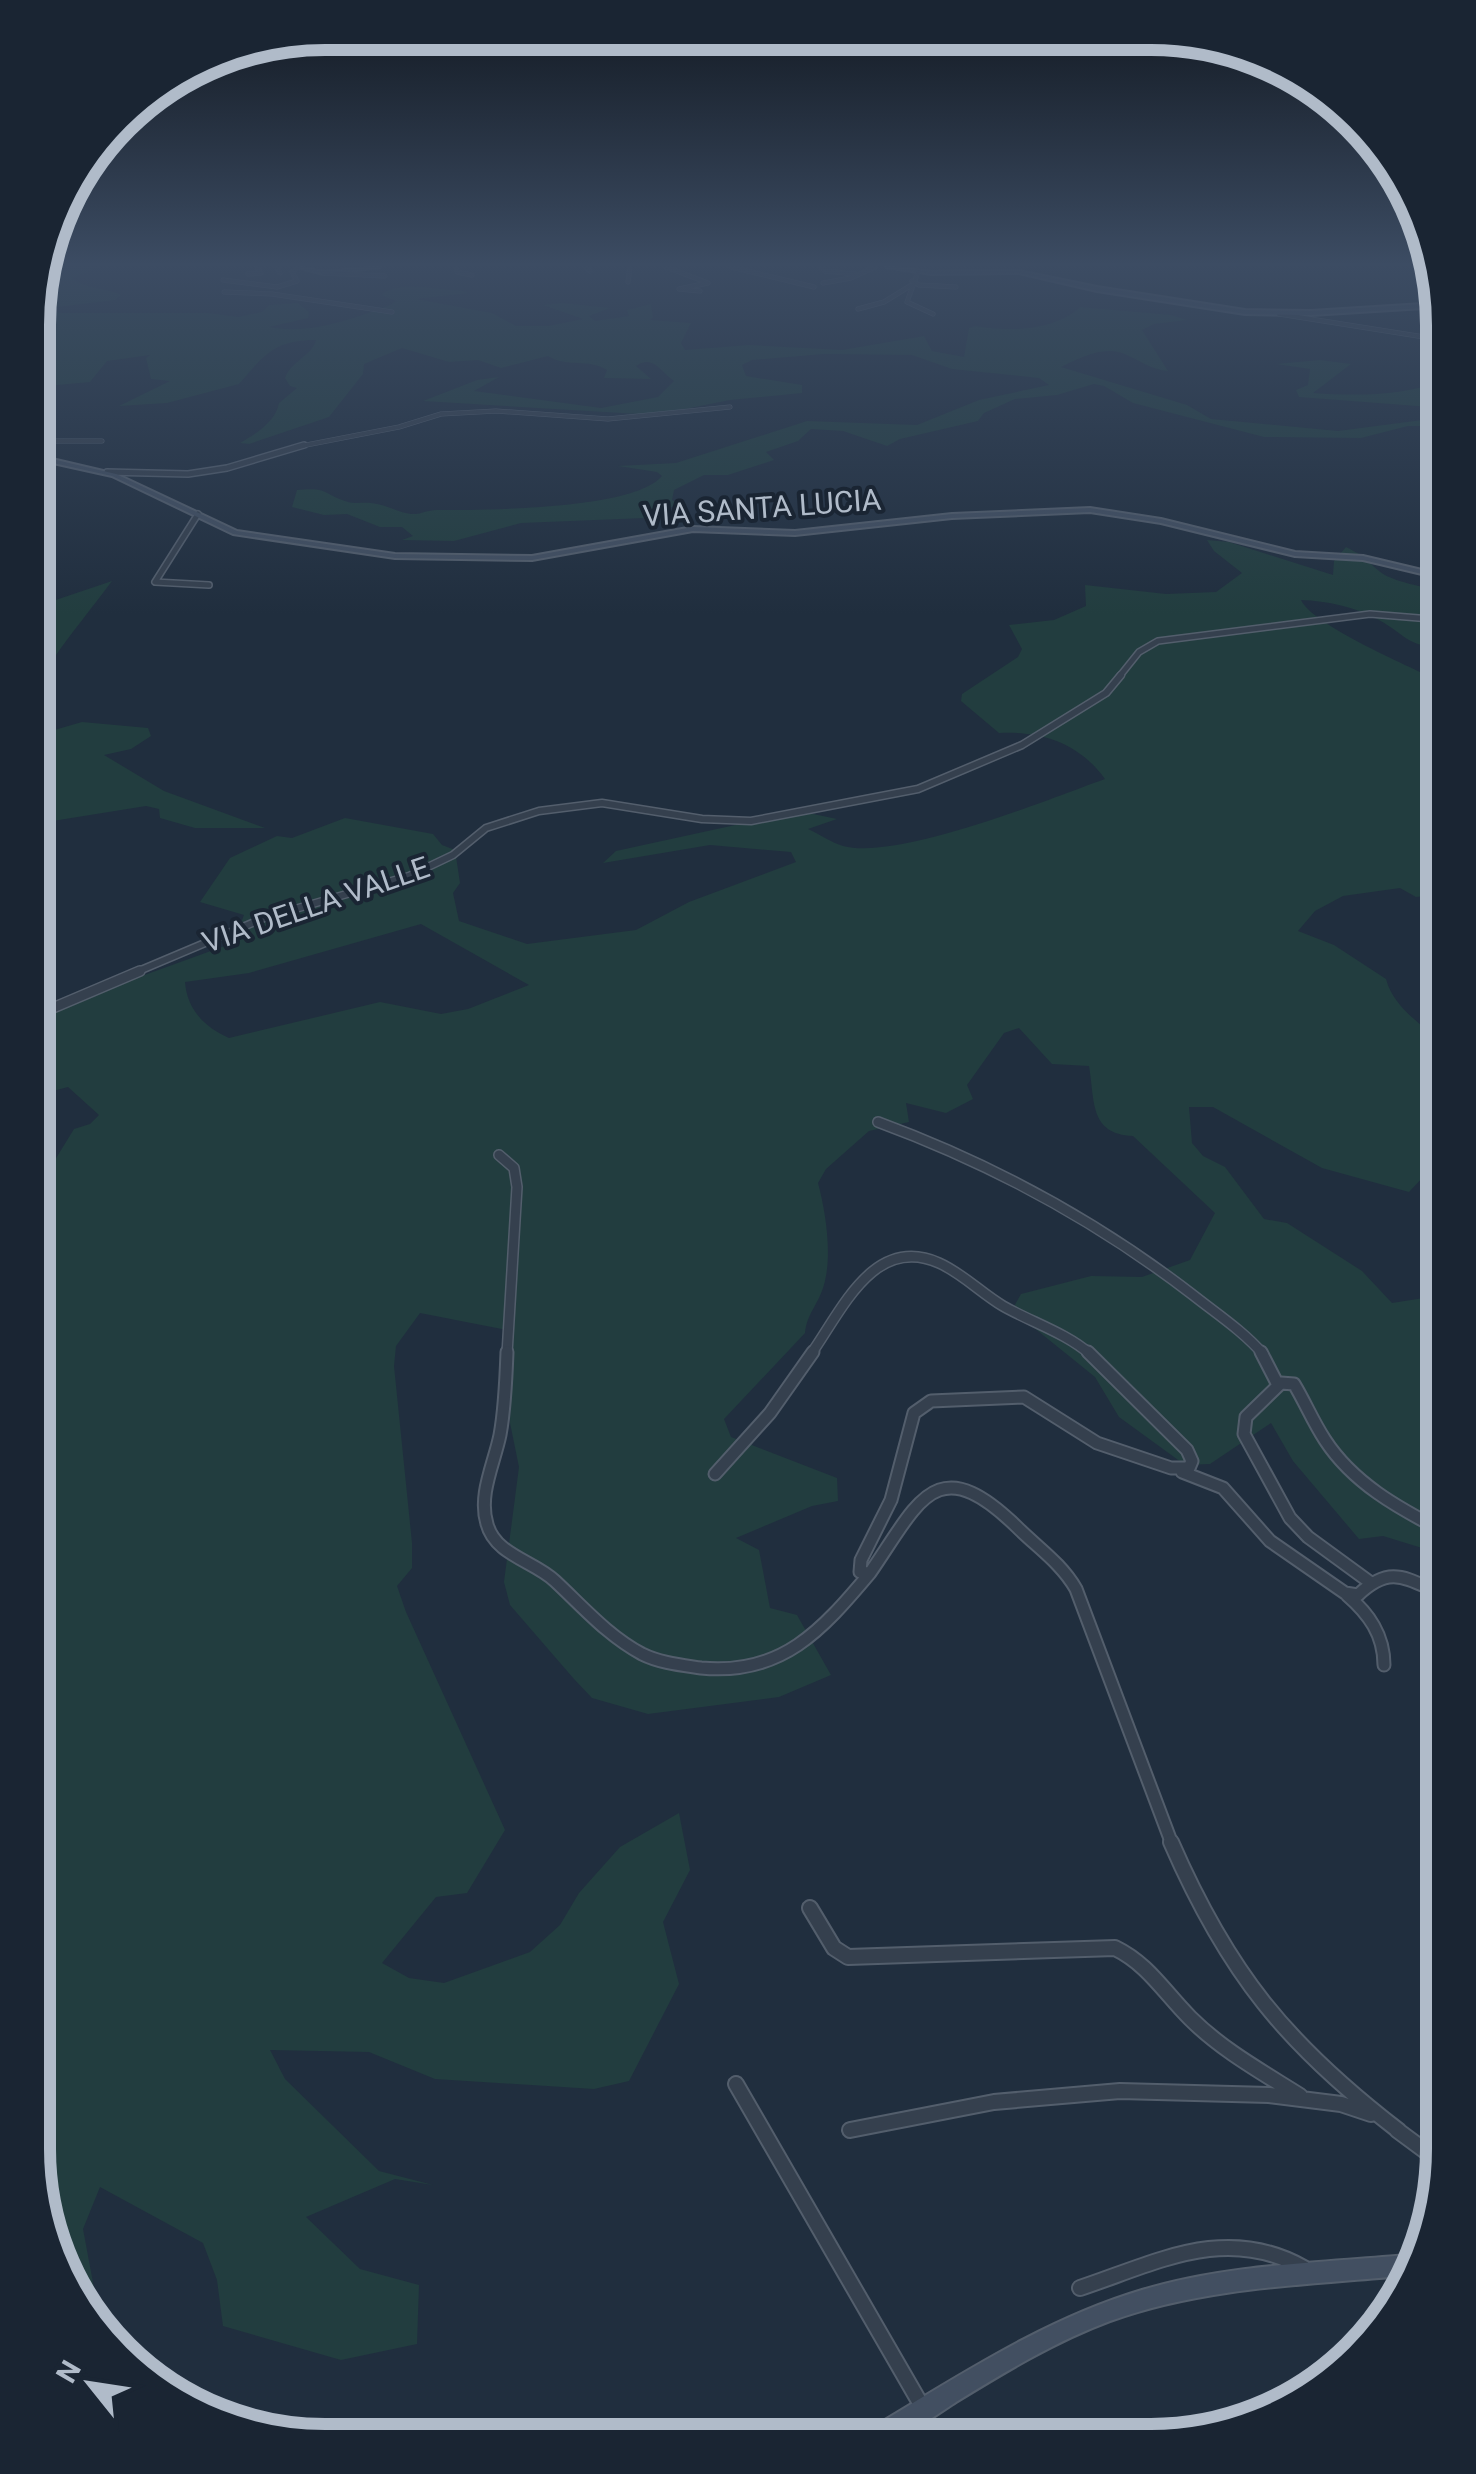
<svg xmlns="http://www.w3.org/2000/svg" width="1476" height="2474" font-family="Roboto,sans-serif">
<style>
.green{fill:#223d3f;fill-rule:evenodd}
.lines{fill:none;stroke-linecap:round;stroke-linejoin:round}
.street-far5-casing{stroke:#535e6c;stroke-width:5}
.street-far4-casing{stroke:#535e6c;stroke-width:8}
.street-far3-casing{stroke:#535e6c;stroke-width:9}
.street-far2-casing{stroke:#535e6c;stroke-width:12}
.street-far1-casing{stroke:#535e6c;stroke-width:15}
.street-casing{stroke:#535e6c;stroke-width:18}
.secondary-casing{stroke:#535e6c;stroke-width:4}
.street-far5{stroke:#35404e;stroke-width:4}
.street-far4{stroke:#35404e;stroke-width:5}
.street-far3{stroke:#35404e;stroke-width:6}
.street-far2{stroke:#35404e;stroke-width:9}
.street-far1{stroke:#35404e;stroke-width:11}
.street{stroke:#35404e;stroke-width:14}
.secondary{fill:#424f61;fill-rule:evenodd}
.labels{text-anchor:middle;stroke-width:8;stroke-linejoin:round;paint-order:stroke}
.far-street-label{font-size:30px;fill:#b0bbc9;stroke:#1a2533}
.rim{fill:none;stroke:#b0bbc9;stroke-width:12}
</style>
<rect width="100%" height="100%" fill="#202e3e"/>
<path class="green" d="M 54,267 L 99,267 L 72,278 C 83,288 106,288 121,295 L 115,300 L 42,309 L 61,313 L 209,313 L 238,317 L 262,312 L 269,305 L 298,303 L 309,312 L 308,318 L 269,327 C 310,335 352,319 390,305 L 396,301 L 381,295 C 397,280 440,290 462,291 L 468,293 L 416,299 L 492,313 L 516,326 L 548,326 L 583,319 L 543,305 L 562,303 L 610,308 L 589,316 L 595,321 L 629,316 L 627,310 L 651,304 L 653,317 L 650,320 L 691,323 L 681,343 L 685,350 L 749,345 L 842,350 L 924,336 L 932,351 L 964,357 L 969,328 L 975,326 C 1008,332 1055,331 1080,307 L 1171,315 L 1187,320 L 1154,324 L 1142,330 L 1168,371 C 1151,370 1138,359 1122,353 C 1102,346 1079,358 1061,367 L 1187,405 L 1211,419 L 1338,431 L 1430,419 L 1443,419 L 1443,426 L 1408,426 L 1361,438 L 1264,437 L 1133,403 L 1104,386 L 1094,384 L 1057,395 L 1015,399 L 984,413 L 978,421 L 900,439 L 887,446 L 843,431 L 811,429 L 798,441 L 766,452 L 774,460 L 728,475 L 704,475 L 674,490 L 672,500 L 679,504 L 645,518 L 521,523 L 454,541 L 402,540 L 413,536 L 402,527 L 380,527 L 347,514 L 324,515 L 292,507 L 297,490 C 329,487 322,494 348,502 C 355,504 364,502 371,503 C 386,504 402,515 416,514 C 419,514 429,510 436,510 C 482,510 634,510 662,476 L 657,472 L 618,466 L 676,463 L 807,421 L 917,425 L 979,400 L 1049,385 L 1039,378 L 952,369 L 912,355 L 824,354 L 752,360 L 742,365 L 746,376 L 802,385 L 802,393 L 730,400 L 655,415 L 423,401 L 477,380 L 499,377 L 474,391 L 601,408 L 658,397 L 674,381 C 661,372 653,354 636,366 L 651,379 L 604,378 L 607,370 C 588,358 567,368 548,356 L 501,368 L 478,360 L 449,362 L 402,348 L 364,364 L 363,374 L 329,417 L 249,444 L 240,443 C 256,434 276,421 279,403 L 297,388 L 290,386 L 285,378 C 291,361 312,356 316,340 C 273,340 264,356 239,384 L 167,403 L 119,406 L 170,381 L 151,379 L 146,358 L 150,355 L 107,361 L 90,382 L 35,387 L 35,288 L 39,274 Z
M 1320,360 L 1351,364 L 1313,393 C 1357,396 1401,396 1443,381 L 1443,408 L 1299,397 L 1296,390 L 1308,385 L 1310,369 L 1276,364 Z
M 1207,540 L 1229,542 L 1333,575 L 1334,561 L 1346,547 C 1366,557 1365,559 1379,571 C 1390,581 1429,589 1443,590 L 1443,649 C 1403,644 1409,637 1379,620 C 1356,607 1327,601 1301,600 C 1313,626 1414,668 1443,683 L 1443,830 L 1423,839 L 1443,852 L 1443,894 L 1416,897 L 1400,888 L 1343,896 L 1315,911 L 1298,931 L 1334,945 L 1386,979 C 1394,1009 1423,1024 1443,1045 L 1443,1063 L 1430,1084 L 1433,1098 L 1429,1140 L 1443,1148 L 1443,1156 L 1409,1192 L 1322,1168 L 1213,1107 L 1189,1107 L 1192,1143 L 1203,1156 L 1225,1167 L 1264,1219 L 1287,1223 L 1362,1271 L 1392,1303 L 1443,1295 L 1443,1549 L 1435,1552 L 1383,1536 L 1359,1539 L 1293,1461 L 1271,1423 L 1210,1464 L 1185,1465 L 1119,1417 L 1095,1377 L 1012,1310 L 1021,1294 L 1091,1276 L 1142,1277 L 1190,1260 L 1215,1213 L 1133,1136 C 1089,1134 1095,1101 1089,1066 L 1052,1064 L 1019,1028 L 1004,1033 L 967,1085 L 973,1099 L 946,1113 L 906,1103 L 909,1122 L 869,1131 L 826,1169 L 818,1183 C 826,1213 833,1258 823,1288 C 817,1306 807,1314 805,1333 L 724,1419 L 731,1437 L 837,1478 L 838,1501 L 812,1506 L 736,1538 L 759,1550 L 770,1608 L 797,1615 L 831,1675 L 779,1697 L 648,1714 L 592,1698 L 574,1679 L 510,1605 L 504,1582 L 519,1467 L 510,1423 L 511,1352 L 507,1330 L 420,1313 L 396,1346 L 394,1366 L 412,1543 L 412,1568 L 397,1586 L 406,1612 L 505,1830 L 467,1893 L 436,1897 L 382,1963 L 409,1978 L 444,1983 L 530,1952 L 560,1925 L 579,1893 L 620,1847 L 679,1813 L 690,1870 L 663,1922 L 679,1984 L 629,2081 L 594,2089 L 435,2079 L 369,2052 L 270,2050 L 285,2079 L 379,2171 L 433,2185 L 395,2179 L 306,2217 L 360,2269 L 419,2285 L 417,2344 L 341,2360 L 223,2326 L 217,2280 L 203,2243 L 100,2187 L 83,2229 L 100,2320 L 55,2260 L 33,2149 L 34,1194 L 74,1129 L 90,1124 L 99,1115 L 68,1087 L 34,1096 L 34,1015 L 233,943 L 244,915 L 200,902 L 230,858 L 277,836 L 292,838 L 345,818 L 433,834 L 442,845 L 455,850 L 460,883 L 453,893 L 459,921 L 527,944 L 636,930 L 689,902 L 796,862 L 791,852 L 710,845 L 603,863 L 616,851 L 799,811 L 837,819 L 808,829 C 819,834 832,843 843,846 C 898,861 1049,799 1105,779 C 1079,743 1042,731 999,733 L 961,701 L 962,694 L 1018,657 L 1022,649 L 1009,625 L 1054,620 L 1086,606 L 1085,585 L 1166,594 L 1216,592 L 1242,573 L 1214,551 ZM 421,924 L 529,985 L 468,1009 L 441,1014 L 380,1002 L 229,1038 C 204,1027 187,1009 185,982 L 249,973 Z
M 112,581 C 92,608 72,632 54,658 L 34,665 L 35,607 Z
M 82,722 L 148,728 L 151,736 L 131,749 L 104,755 L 164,791 L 265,828 L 195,828 L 160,818 L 159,809 L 146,806 L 34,824 L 34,727 L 44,733 Z"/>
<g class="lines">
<defs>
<path id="street-far5" d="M 277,267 L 280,273
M 456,267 L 457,272 L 472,275
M 585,267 L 590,271
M 666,267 L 708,283 L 679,289 L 700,291
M 731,267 L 814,287
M 821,267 L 825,271 L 855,274
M 918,272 L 907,302 L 933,314
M 324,273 L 385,276
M 248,274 L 261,273 L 257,267
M 223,280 L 277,287 L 297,281 L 292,272 L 299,267
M 912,281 L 919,285 L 956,287
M 628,282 L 630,267
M 823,283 L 851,278 L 875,267
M 224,292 L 273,294
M 272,294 L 392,312
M 858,309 L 884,302 L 910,286
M 1279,314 L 1443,340
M 35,441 L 102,441
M 296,447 L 399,427 L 441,414 L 496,411 L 608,419 L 730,407"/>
<path id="street-far4" d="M 107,472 L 188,474 L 227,468 L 304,445
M 198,514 L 155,582 L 209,585
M 1119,677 L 1139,652 L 1158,641 L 1370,614 L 1443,620"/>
<path id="street-far3" d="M 134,973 L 264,918 L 409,876 L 453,855 L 486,828 L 539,811 L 602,803 L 702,819 L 751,821 L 918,789 L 1022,745 L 1106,693 L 1121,675"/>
<path id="street-far2" d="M 34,1016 L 140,971
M 878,1122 C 992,1164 1097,1221 1193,1295 C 1217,1314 1243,1331 1263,1354
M 499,1155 L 514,1168 L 517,1187 L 507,1354
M 811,1354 C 842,1310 874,1234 939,1263 C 962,1273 981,1293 1003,1306 C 1031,1322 1066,1333 1090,1354"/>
<path id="street-far1" d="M 507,1352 C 506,1379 505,1408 500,1435 C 494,1464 478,1495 487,1524 C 495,1555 534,1561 555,1581 C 583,1607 608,1636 642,1654 C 660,1663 681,1665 701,1668 C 782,1676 822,1630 870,1573
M 1088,1352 L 1187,1450 L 1192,1461 L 1189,1468 L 1171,1468 L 1097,1443 L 1024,1397 L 931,1401 L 914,1413 L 891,1500 L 861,1560 L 860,1572 L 870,1573 C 919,1502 936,1448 1017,1527 C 1038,1548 1061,1563 1076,1589 L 1172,1844
M 1261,1352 L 1278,1385
M 1182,1472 L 1223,1488 L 1270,1541 L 1345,1593 L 1358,1595 C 1391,1564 1406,1579 1443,1594
M 715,1474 L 770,1413 L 813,1352
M 1371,1583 L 1308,1537 L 1290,1518 L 1244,1434 L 1246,1417 L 1281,1383 L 1294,1384 C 1305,1402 1313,1422 1325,1440 C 1353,1483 1398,1508 1443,1531
M 1347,1595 C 1369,1614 1384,1635 1384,1665"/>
<path id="street" d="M 1171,1842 C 1228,1973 1286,2044 1399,2131
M 810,1908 L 834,1948 L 848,1957 L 1115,1948 C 1148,1964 1164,1992 1190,2018 C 1222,2050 1262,2072 1300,2096
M 736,2084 L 923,2408
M 850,2130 L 994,2102 L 1120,2091 L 1269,2095 L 1341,2104 L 1371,2114
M 1397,2130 L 1443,2164
M 1080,2288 C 1158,2262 1226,2224 1304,2268"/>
<path id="secondary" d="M 297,267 L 324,272 L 380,267 L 324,274 Z
M 886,267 L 931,272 L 1019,271 L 1097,287 L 1245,310 L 1311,311 L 1439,303 L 1440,307 L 1311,315 L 1245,314 L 1097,291 L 1019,273 L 931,274 Z
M 35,455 L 116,474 L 237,531 L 395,554 L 532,556 L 693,527 L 795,531 L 952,514 L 1090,508 L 1161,519 L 1295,552 L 1363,556 L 1443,575 L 1443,579 L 1363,560 L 1295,556 L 1161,523 L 1090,512 L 952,518 L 795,535 L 693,531 L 532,560 L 395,558 L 233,534 L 112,476 L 35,459 Z
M 1407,2255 L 1410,2256 L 1402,2276 C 1305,2285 1204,2287 1110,2321 C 1056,2341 1005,2372 956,2402 C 942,2411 904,2438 891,2441 C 881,2443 870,2441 860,2441 L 863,2433 C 953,2380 1041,2320 1142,2290 C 1227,2264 1319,2263 1407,2255 Z"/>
</defs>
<use href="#street-far5" class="street-far5-casing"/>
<use href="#street-far4" class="street-far4-casing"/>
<use href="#street-far3" class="street-far3-casing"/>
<use href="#street-far2" class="street-far2-casing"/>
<use href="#street-far1" class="street-far1-casing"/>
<use href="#street" class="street-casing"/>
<use href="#secondary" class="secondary-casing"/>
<use href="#street-far5" class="street-far5"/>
<use href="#street-far4" class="street-far4"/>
<use href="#street-far3" class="street-far3"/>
<use href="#street-far2" class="street-far2"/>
<use href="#street-far1" class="street-far1"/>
<use href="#street" class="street"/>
<use href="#secondary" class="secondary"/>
</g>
<linearGradient id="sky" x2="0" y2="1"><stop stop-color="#121922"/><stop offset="0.43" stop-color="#3c4c63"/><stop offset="1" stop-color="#3c4c63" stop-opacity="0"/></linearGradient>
<rect width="1476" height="614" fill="url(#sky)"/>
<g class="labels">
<g class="far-street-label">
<text transform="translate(762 508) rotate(-4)" y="10">VIA SANTA LUCIA</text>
<text transform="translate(316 905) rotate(-19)" y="10">VIA DELLA VALLE</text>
</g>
</g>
<path d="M0 0H1476V2474H0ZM325 50H1151A275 275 0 0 1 1426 325V2149A275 275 0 0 1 1151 2424H325A275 275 0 0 1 50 2149V325A275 275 0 0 1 325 50Z" fill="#1a2533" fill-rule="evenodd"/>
<path class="rim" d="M325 50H1151A275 275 0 0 1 1426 325V2149A275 275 0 0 1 1151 2424H325A275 275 0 0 1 50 2149V325A275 275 0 0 1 325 50Z"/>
<g transform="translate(90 2384) rotate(300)" stroke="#1a2533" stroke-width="8" paint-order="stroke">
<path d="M0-8L18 38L0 25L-18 38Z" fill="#b0bbc9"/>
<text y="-15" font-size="28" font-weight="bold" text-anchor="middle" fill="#b0bbc9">N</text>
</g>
</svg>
